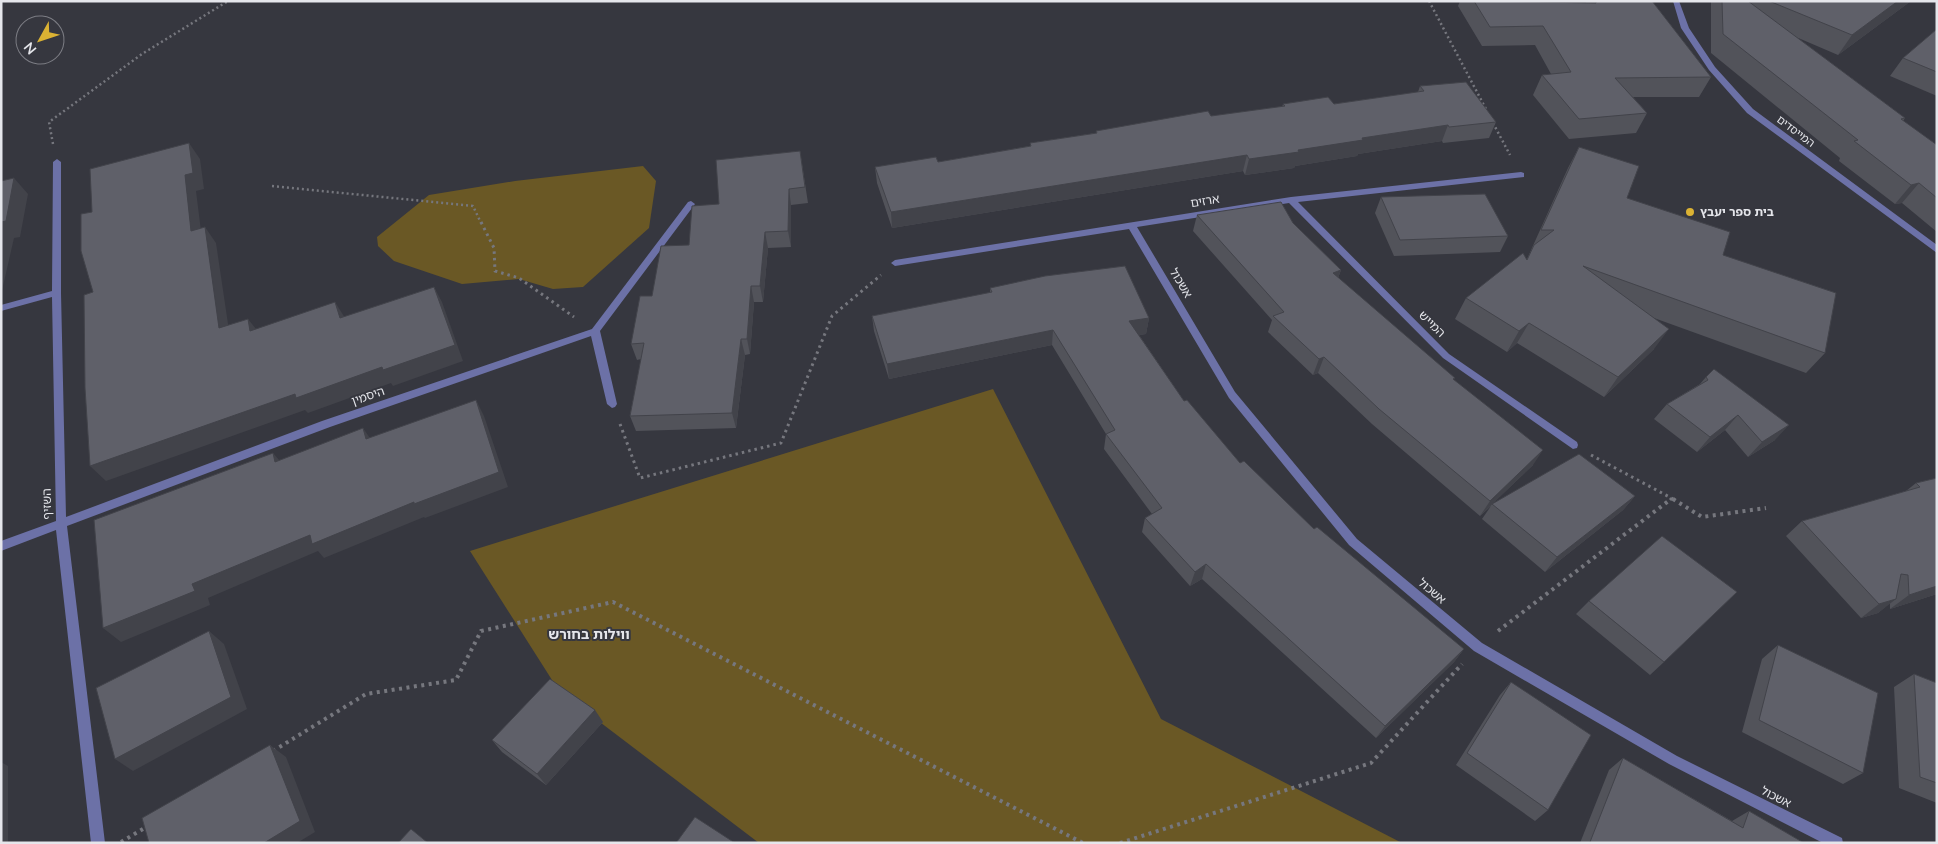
<svg xmlns="http://www.w3.org/2000/svg" width="1938" height="844" font-family="Mulish,'Noto Sans Hebrew',sans-serif">
<style>
.green{fill:#6a5825}
.lines{fill:none;stroke-linecap:round;stroke-linejoin:round}
.path-far2{stroke:#76777e;stroke-width:2.5;stroke-dasharray:2 3;stroke-linecap:butt}
.path-far1{stroke:#76777e;stroke-width:3;stroke-dasharray:2.5 4;stroke-linecap:butt}
.path{stroke:#76777e;stroke-width:4;stroke-dasharray:3 4.5;stroke-linecap:butt}
.minor{fill:#6c71a7;fill-rule:evenodd}
.wall{fill:#52535a}
.shaded-wall{fill:#42434a}
.building{fill:#5f6069;stroke:#42434a}
.poi-dot{fill:#dbb233;stroke:#36373f;stroke-width:2}
.labels{text-anchor:middle;stroke-width:4;stroke-linejoin:round;paint-order:stroke}
.far-street-label{font-size:11px;fill:#e5e6eb;stroke:#36373f}
.street-label{font-size:12px;fill:#e5e6eb;stroke:#36373f}
.poi-label{font-size:12px;font-weight:bold;fill:#e5e6eb;stroke:#36373f;text-anchor:start}
.neighbourhood-label{font-size:14px;font-weight:bold;fill:#e5e6eb;stroke:#36373f}
</style>
<rect width="100%" height="100%" fill="#36373f"/>
<path class="green" d="M 643,166 L 656,181 L 649,228 L 583,287 L 553,289 L 519,279 L 462,284 L 394,261 L 378,246 L 377,237 L 429,195 L 515,181 Z
M 993,389 L 1161,719 L 1402,843 L 759,843 L 559,691 L 470,551 Z"/>
<g class="lines">
<path class="path-far2" d="M 1429,1 L 1487,111
M 1493,123 L 1510,155
M 53,144 L 49,122 L 142,54 L 228,1
M 272,186 L 473,206 L 481,223"/>
<path class="path-far1" d="M 481,222 L 494,248 L 495,271 L 519,278 L 574,317
M 620,424 L 640,478 L 781,443 L 832,316 L 881,275
M 1591,455 L 1675,500
M 1670,500 L 1672,498"/>
<path class="path" d="M 1673,499 L 1702,517 L 1766,508
M 1498,631 L 1671,499
M 273,751 L 366,694 L 456,680 L 481,631 L 613,602 L 1083,843
M 121,842 L 148,826
M 1120,843 L 1371,763 L 1462,664"/>
<path class="minor" d="M 1673,1 L 1679,1 L 1689,28 L 1715,67 L 1753,109 L 1937,245 L 1937,253 L 1747,113 L 1709,70 L 1681,28 Z
M 57,159 L 61,162 L 61,293 L 66,517 L 322,421 L 592,329 L 688,202 L 691,201 L 695,204 L 600,331 L 617,404 L 615,407 L 612,408 L 607,404 L 591,336 L 330,427 L 67,526 L 105,843 L 91,843 L 56,530 L 1,551 L 1,541 L 56,521 L 52,297 L 1,311 L 1,305 L 52,291 L 53,162 Z
M 1521,172 L 1524,173 L 1524,177 L 1298,202 L 1449,354 L 1577,442 L 1578,445 L 1577,448 L 1573,449 L 1443,358 L 1289,203 L 1137,227 L 1235,392 L 1357,539 L 1482,643 L 1677,756 L 1842,838 L 1843,843 L 1823,843 L 1669,764 L 1474,651 L 1349,545 L 1229,398 L 1129,229 L 895,266 L 891,263 L 895,260 L 1291,197 Z"/>
</g>
<path class="wall" d="M 1460,1 L 1586,3 L 1586,1 L 1652,1 L 1711,77 L 1699,97 L 1633,97 L 1647,113 L 1636,133 L 1569,139 L 1533,95 L 1542,75 L 1551,74 L 1535,45 L 1482,46 L 1458,6 Z
M 1711,1 L 1911,1 L 1838,55 L 1796,37 L 1905,118 L 1903,121 L 1937,145 L 1937,232 L 1902,203 L 1895,204 L 1839,161 L 1840,158 L 1711,53 Z
M 1937,29 L 1937,96 L 1890,76 L 1903,58 Z
M 1420,86 L 1496,122 L 1489,138 L 1443,143 L 1442,141 L 1358,154 L 1357,156 L 1295,166 L 1294,168 L 1245,175 L 1243,171 L 892,228 L 877,183 L 875,167 L 938,162 L 1030,146 L 1030,143 L 1096,133 L 1096,131 L 1282,107 L 1283,104 L 1334,104 L 1418,92 Z
M 1579,147 L 1627,198 L 1723,255 L 1825,353 L 1806,373 L 1654,318 L 1654,349 L 1604,397 L 1517,343 L 1507,352 L 1455,319 L 1466,298 L 1527,259 L 1568,168 Z
M 800,151 L 808,203 L 791,205 L 791,247 L 768,248 L 763,302 L 754,302 L 750,354 L 745,355 L 736,428 L 636,431 L 630,416 L 641,359 L 637,360 L 631,344 L 652,296 L 719,204 Z
M 1381,197 L 1508,236 L 1500,252 L 1394,256 L 1375,213 Z
M 1197,215 L 1293,223 L 1341,270 L 1338,278 L 1454,380 L 1533,465 L 1493,503 L 1635,496 L 1623,510 L 1545,572 L 1482,519 L 1491,506 L 1480,516 L 1372,424 L 1318,373 L 1313,375 L 1268,332 L 1272,320 L 1193,231 Z
M 990,288 L 1149,318 L 1146,334 L 1139,335 L 1184,401 L 1240,463 L 1314,529 L 1464,649 L 1454,662 L 1376,738 L 1202,579 L 1190,586 L 1142,532 L 1145,518 L 1152,514 L 1104,449 L 1106,434 L 1052,345 L 889,379 L 874,331 L 872,316 L 990,293 Z
M 1706,377 L 1775,440 L 1748,457 L 1725,430 L 1697,452 L 1654,419 L 1667,404 L 1700,384 Z
M 1937,478 L 1937,594 L 1890,609 L 1890,603 L 1878,613 L 1861,618 L 1786,536 L 1802,521 L 1906,491 L 1916,483 Z
M 1589,601 L 1664,662 L 1650,675 L 1576,614 Z
M 1778,645 L 1863,773 L 1843,784 L 1742,732 L 1762,659 Z
M 1914,674 L 1937,683 L 1937,803 L 1899,788 L 1894,687 Z
M 1511,682 L 1548,810 L 1535,821 L 1456,765 L 1500,695 Z
M 603,722 L 546,785 L 502,752 L 492,740 Z
M 1623,758 L 1732,821 L 1749,811 L 1804,843 L 1580,843 L 1609,770 Z"/>
<path class="shaded-wall" d="M 1898,1 L 1911,1 L 1838,55 L 1852,35 Z
M 1448,125 L 1442,141 L 1358,154 L 1357,156 L 1295,166 L 1294,168 L 1245,175 L 1249,159 L 1362,138 Z
M 189,143 L 200,159 L 204,189 L 196,191 L 203,247 L 191,231 L 185,175 Z
M 1247,155 L 1243,171 L 892,228 L 891,212 Z
M 14,178 L 28,194 L 20,237 L 14,238 L 1,295 L 1,222 Z
M 1919,183 L 1902,203 L 1895,204 L 1911,185 Z
M 789,189 L 791,205 L 791,247 L 788,231 Z
M 205,227 L 216,243 L 231,344 L 219,328 Z
M 765,232 L 768,248 L 763,302 L 760,286 Z
M 1341,270 L 1335,286 L 1333,273 Z
M 751,286 L 754,302 L 750,354 L 747,339 Z
M 434,287 L 442,302 L 463,361 L 393,386 L 391,383 L 308,413 L 305,410 L 106,481 L 90,466 Z
M 335,302 L 345,318 L 340,318 Z
M 1149,318 L 1146,334 L 1127,337 L 1129,321 Z
M 248,319 L 260,334 L 250,331 Z
M 1529,323 L 1517,343 L 1507,352 L 1519,331 Z
M 1669,329 L 1654,349 L 1604,397 L 1618,377 Z
M 1053,330 L 1052,345 L 889,379 L 887,364 Z
M 741,339 L 745,355 L 736,428 L 732,413 Z
M 1324,357 L 1318,373 L 1313,375 L 1319,359 Z
M 476,400 L 484,416 L 508,487 L 425,518 L 424,517 L 324,558 L 318,551 L 208,598 L 210,605 L 121,642 L 103,628 L 192,584 Z
M 1738,415 L 1725,430 L 1697,452 L 1710,437 Z
M 1789,425 L 1775,440 L 1748,457 L 1762,442 Z
M 363,428 L 374,444 L 366,439 Z
M 1543,450 L 1533,465 L 1480,516 L 1490,501 Z
M 273,453 L 286,468 L 275,462 Z
M 1635,496 L 1623,510 L 1545,572 L 1557,557 Z
M 1206,564 L 1202,579 L 1190,586 L 1195,572 Z
M 1937,586 L 1937,594 L 1890,609 L 1909,595 Z
M 1896,599 L 1878,613 L 1861,618 L 1879,604 Z
M 209,631 L 224,644 L 247,709 L 133,771 L 115,759 Z
M 1464,649 L 1454,662 L 1376,738 L 1385,726 Z
M 595,710 L 603,722 L 546,785 L 537,774 Z
M 270,745 L 286,757 L 315,832 L 297,843 L 264,843 Z
M 1,762 L 8,766 L 8,843 L 1,843 Z"/>
<path class="building" d="M 1474,1 L 1596,3 L 1596,1 L 1652,1 L 1711,77 L 1615,78 L 1647,113 L 1579,119 L 1542,75 L 1571,72 L 1543,26 L 1490,27 Z
M 1722,1 L 1748,1 L 1905,118 L 1901,119 L 1937,145 L 1937,198 L 1919,183 L 1911,185 L 1854,141 L 1858,140 L 1723,34 Z
M 1769,1 L 1898,1 L 1852,35 Z
M 1937,29 L 1937,72 L 1903,58 Z
M 1466,82 L 1496,122 L 1449,127 L 1448,125 L 1362,138 L 1363,140 L 1298,150 L 1299,152 L 1249,159 L 1247,155 L 891,212 L 875,167 L 936,157 L 938,162 L 1031,146 L 1030,143 L 1097,133 L 1096,131 L 1208,111 L 1211,116 L 1285,106 L 1283,104 L 1328,97 L 1334,104 L 1424,91 L 1420,86 Z
M 189,143 L 193,173 L 185,175 L 191,231 L 205,227 L 219,328 L 248,319 L 250,331 L 335,302 L 340,318 L 434,287 L 455,345 L 383,370 L 382,367 L 296,398 L 295,394 L 90,466 L 85,388 L 84,295 L 93,292 L 81,251 L 81,214 L 92,212 L 90,169 Z
M 1579,147 L 1639,166 L 1627,198 L 1730,232 L 1723,255 L 1836,293 L 1825,353 L 1583,266 L 1669,329 L 1618,377 L 1529,323 L 1519,331 L 1466,298 L 1523,253 L 1527,260 L 1534,245 L 1554,230 L 1541,230 Z
M 800,151 L 805,187 L 789,189 L 788,231 L 765,232 L 760,286 L 751,286 L 747,339 L 741,339 L 732,413 L 630,416 L 644,343 L 631,344 L 640,296 L 652,296 L 661,246 L 689,245 L 692,206 L 719,204 L 716,160 Z
M 14,178 L 6,221 L 1,222 L 1,181 Z
M 1485,194 L 1508,236 L 1400,240 L 1381,197 Z
M 1281,202 L 1293,223 L 1341,270 L 1333,273 L 1455,378 L 1453,379 L 1543,450 L 1490,501 L 1379,409 L 1324,357 L 1319,359 L 1273,316 L 1284,312 L 1197,215 Z
M 1125,266 L 1149,318 L 1129,321 L 1184,401 L 1187,400 L 1240,463 L 1244,461 L 1314,529 L 1317,527 L 1464,649 L 1385,726 L 1206,564 L 1195,572 L 1145,518 L 1162,508 L 1106,434 L 1115,430 L 1053,330 L 887,364 L 872,316 L 992,292 L 990,288 L 1045,276 Z
M 1714,369 L 1789,425 L 1762,442 L 1738,415 L 1710,437 L 1667,404 L 1708,380 L 1706,377 Z
M 476,400 L 499,472 L 414,504 L 414,502 L 312,544 L 310,535 L 192,584 L 195,591 L 103,628 L 94,520 L 273,453 L 275,462 L 363,428 L 366,439 Z
M 1579,454 L 1635,496 L 1557,557 L 1492,504 Z
M 1937,478 L 1937,586 L 1909,595 L 1908,575 L 1901,574 L 1896,599 L 1879,604 L 1802,521 L 1920,487 L 1916,483 Z
M 1662,536 L 1737,592 L 1664,662 L 1589,601 Z
M 209,631 L 231,697 L 115,759 L 96,688 Z
M 1778,645 L 1878,693 L 1863,773 L 1759,720 Z
M 1914,674 L 1937,683 L 1937,783 L 1920,777 Z
M 550,679 L 595,710 L 537,774 L 492,740 Z
M 1511,682 L 1591,735 L 1548,810 L 1467,753 Z
M 270,745 L 300,821 L 264,843 L 149,843 L 142,818 Z
M 1623,758 L 1743,828 L 1749,811 L 1804,843 L 1592,843 L 1590,842 Z
M 695,817 L 735,843 L 676,843 Z
M 411,829 L 428,843 L 398,843 Z"/>
<circle class="poi-dot" cx="1690" cy="212" r="5"/>
<g class="labels">
<g class="far-street-label">
<text transform="translate(1796 131) rotate(37)" y="4">המייסדים</text>
</g>
<g class="street-label">
<text transform="translate(1205 201) rotate(-9)" y="4">ארזים</text>
<text transform="translate(1181 283) rotate(59)" y="4">אשכול</text>
<text transform="translate(1432 324) rotate(45)" y="4">המייש</text>
<text transform="translate(368 396) rotate(-19)" y="4">היסמין</text>
<text transform="translate(47 504) rotate(-91)" y="4">השזיף</text>
<text transform="translate(1432 591) rotate(40)" y="4">אשכול</text>
<text transform="translate(1776 797) rotate(27)" y="4">אשכול</text>
</g>
<g class="poi-label">
<text x="1700" y="216">בית ספר יעבץ</text>
</g>
<g class="neighbourhood-label">
<text x="589" y="639">ווילות בחורש</text>
</g>
</g>
<rect width="1938" height="844" fill="none" stroke="#e5e6eb" stroke-width="5"/>
<g transform="translate(40 40) rotate(230)"><circle r="24" fill="#36373f" stroke="#7c7d84"/>
<path d="M0-4L9 19L0 12L-9 19Z" fill="#dbb233"/>
<text y="-8" font-size="14" font-weight="bold" text-anchor="middle" fill="#e5e6eb">N</text>
</g>
</svg>
